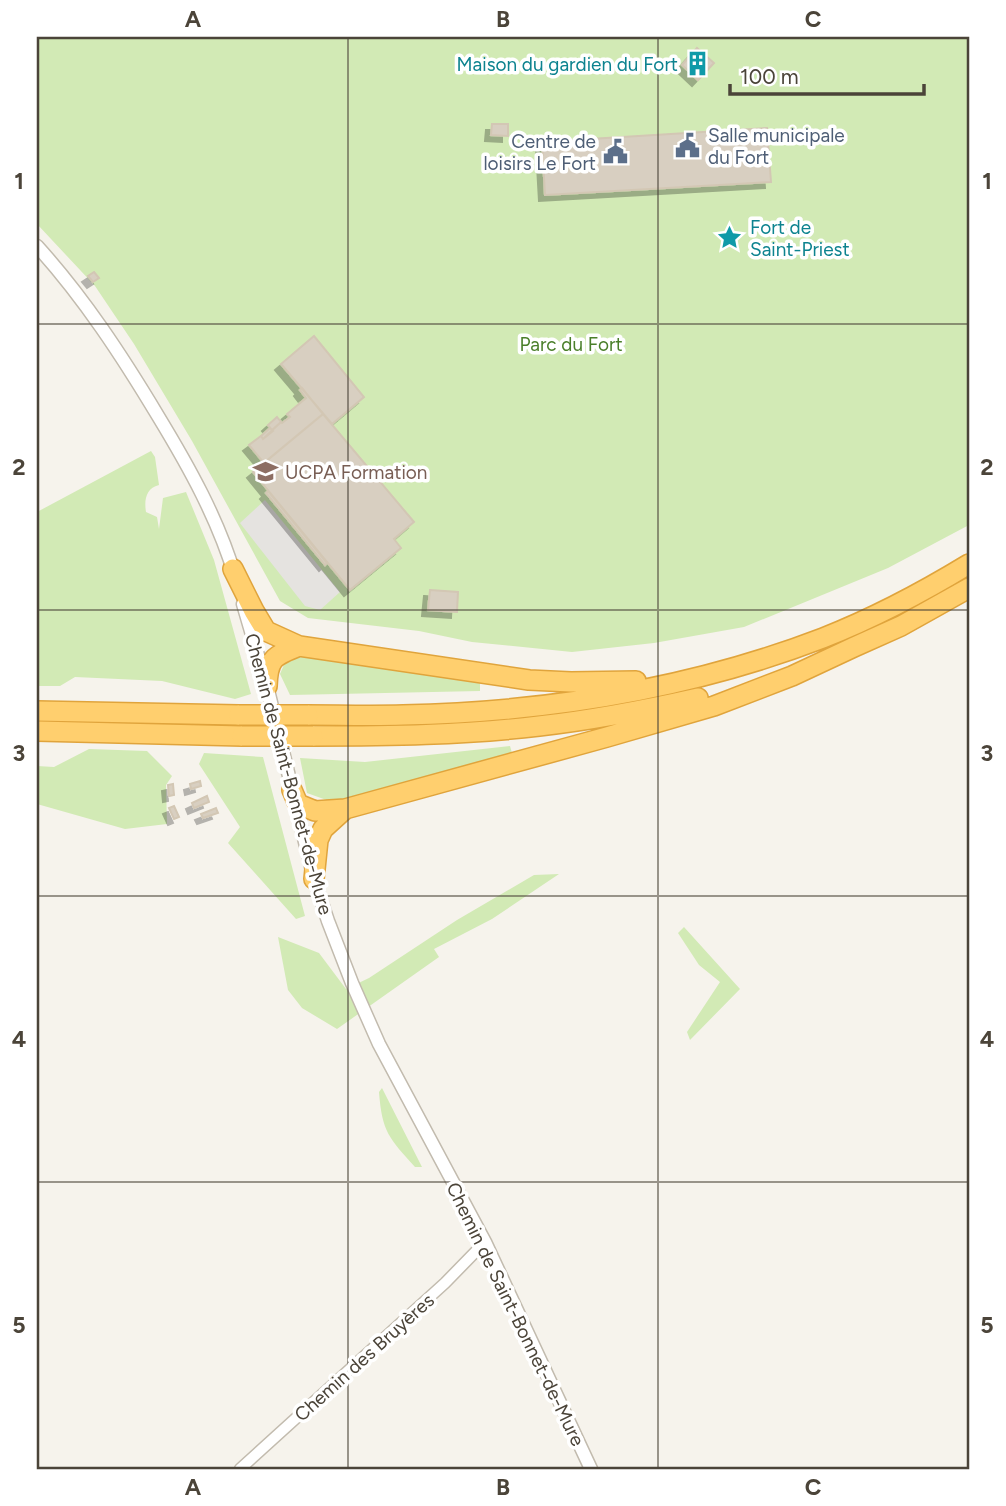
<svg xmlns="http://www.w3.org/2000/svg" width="1006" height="1506" font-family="Figtree,sans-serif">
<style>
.green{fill:#d2eab5}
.parking{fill:#e5e3e0}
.building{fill:#d8cfc1;stroke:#d3c7b4;stroke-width:2;filter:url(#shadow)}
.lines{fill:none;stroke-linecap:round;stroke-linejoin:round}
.minor-casing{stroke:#c2bbae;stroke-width:13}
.tertiary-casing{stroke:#c2bbae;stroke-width:15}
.motorway-casing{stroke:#e0a43c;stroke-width:22}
.minor{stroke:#fff;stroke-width:10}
.tertiary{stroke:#fff;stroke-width:12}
.motorway{stroke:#ffcf6e;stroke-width:19}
.motorway-bridge-casing{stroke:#e0a43c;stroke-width:22;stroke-linecap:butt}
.motorway-bridge{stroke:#ffcf6e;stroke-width:19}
.grid{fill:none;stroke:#4b4439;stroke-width:2;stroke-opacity:0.55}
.labels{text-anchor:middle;stroke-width:7;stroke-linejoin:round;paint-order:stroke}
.culture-label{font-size:19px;fill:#0d838f;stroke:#fff;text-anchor:end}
.service-label{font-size:19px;fill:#4e5e75;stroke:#fff;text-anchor:start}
.park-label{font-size:19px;fill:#4a7f2a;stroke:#fff}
.education-label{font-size:19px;fill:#785e54;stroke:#fff;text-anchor:start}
.street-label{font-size:19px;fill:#4b4439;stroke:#fff}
.neatline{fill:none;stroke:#4b4439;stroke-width:2.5}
.grid-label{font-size:23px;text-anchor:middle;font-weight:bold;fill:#4b4439}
</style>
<defs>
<filter id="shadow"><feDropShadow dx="-6" dy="6" stdDeviation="0" flood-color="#0004"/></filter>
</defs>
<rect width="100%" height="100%" fill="#f6f3ec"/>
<path class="green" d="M 37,37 L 969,37 L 969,525 L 888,568 L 744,627 L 654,643 L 572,652 L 472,642 L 419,631 L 308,618 L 280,601 L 192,441 L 134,344 L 95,286 L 37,224 Z
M 151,451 L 155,457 L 159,485 C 146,488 144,500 146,512 L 157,517 L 159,529 L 163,498 L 186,492 L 214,560 L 251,694 L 235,699 L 162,681 L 75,677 L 60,686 L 37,686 L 37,512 Z
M 309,655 L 480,682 L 480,691 L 290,695 L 280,674 L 286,660 Z
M 510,746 L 512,753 L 332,802 L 307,793 L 300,758 L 365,762 Z
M 89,749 L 147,751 L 172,776 L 166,785 L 167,824 L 125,829 L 37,804 L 37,766 L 54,767 Z
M 204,753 L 263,757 L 305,916 L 296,919 L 228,843 L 240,827 L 199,764 Z
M 559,874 L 492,919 L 434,949 L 439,957 L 337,1029 L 302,1008 L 288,990 L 278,937 L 319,953 L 346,989 L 369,978 L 457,920 L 534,875 Z
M 684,927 L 740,989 L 690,1040 L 687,1032 L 720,982 L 699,965 L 678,933 Z
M 382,1088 L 422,1167 L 415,1167 C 389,1138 382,1132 379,1092 Z"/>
<path class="parking" d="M 265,500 L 340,592 L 320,610 L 305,606 L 240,523 Z"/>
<path class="building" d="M 697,48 L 714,63 L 698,80 L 682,65 Z
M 492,124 L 508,124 L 508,136 L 491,135 Z
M 767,128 L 771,182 L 545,195 L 542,142 Z
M 94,272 L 99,278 L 93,282 L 88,276 Z
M 314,336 L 364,397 L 332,424 L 281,364 Z
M 302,388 L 323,414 L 264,463 L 249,445 L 261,436 L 263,439 L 281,422 L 282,423 L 290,417 L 287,414 L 306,398 L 300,390 Z
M 323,414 L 414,522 L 394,539 L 401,548 L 350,590 L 253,472 Z
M 277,417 L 281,422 L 272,430 L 268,425 Z
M 270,428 L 273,431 L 263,439 L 261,436 Z
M 268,491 L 327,563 L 325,565 L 266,493 Z
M 430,590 L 458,592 L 457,612 L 428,610 Z
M 200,781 L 201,786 L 191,789 L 190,784 Z
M 173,784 L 174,795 L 169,796 L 168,785 Z
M 207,796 L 209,802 L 194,808 L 192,803 Z
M 174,806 L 179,817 L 174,819 L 169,808 Z
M 216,808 L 218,813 L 203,818 L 201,814 Z"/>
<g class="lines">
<defs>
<path id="minor" d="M 240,1469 L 445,1283 L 485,1242"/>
<path id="tertiary" d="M 37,246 C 84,298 122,356 158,416 C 189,467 218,519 235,576
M 243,604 L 267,686 L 314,879 L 328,921 L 352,983 L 379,1044 L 485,1242 L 591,1469"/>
<path id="motorway" d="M 233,569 L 254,611 L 266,631 L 299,646 L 529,680 L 571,682 L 636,681
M 267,686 C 268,658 274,656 299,646
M 37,711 L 239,715
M 308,715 C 339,715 371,716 403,715 C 545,712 690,689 823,638 C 874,618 923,592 969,564
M 37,731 L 242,736
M 313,736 C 389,736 464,735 539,726 C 592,720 645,710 698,698
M 292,790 L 298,804 L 315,811 L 345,809 L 607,737 L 714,706 L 792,676 L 854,647 L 901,626 L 969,588
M 314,879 L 318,840 L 323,829 L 345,809"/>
</defs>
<use href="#minor" class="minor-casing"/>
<use href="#tertiary" class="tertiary-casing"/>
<use href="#motorway" class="motorway-casing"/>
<use href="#minor" class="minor"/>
<use href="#tertiary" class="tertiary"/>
<use href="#motorway" class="motorway"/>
<defs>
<path id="motorway-bridge" d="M 239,715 L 308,715
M 242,736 L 313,736"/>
</defs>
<use href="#motorway-bridge" class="motorway-bridge-casing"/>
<use href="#motorway-bridge" class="motorway-bridge"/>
</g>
<path class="grid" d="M 348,37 L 348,1469M 658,37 L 658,1469M 37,324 L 969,324M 37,610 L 969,610M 37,896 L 969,896M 37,1182 L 969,1182"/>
<defs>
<symbol id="building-bare" viewBox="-9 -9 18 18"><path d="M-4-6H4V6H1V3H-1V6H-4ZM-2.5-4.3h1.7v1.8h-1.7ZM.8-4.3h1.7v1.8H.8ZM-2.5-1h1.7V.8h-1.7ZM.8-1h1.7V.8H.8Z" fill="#0f9aa8" stroke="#fff" stroke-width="2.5" paint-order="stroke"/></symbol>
<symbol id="civic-bare" viewBox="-9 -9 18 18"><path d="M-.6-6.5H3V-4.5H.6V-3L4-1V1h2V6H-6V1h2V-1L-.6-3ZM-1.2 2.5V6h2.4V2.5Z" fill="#5c6f8a" stroke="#fff" stroke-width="2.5" paint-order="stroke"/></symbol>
<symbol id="sight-bare" viewBox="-9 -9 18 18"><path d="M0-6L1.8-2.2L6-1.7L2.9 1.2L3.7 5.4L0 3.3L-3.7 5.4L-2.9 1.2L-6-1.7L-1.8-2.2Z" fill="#0f9aa8" stroke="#fff" stroke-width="2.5" paint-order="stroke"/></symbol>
<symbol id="university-bare" viewBox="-9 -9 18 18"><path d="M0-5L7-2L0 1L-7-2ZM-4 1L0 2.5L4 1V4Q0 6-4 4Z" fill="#8d6e63" stroke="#fff" stroke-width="2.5" paint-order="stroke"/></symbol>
</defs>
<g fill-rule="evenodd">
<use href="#building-bare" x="680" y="46" width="35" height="35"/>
<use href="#civic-bare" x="670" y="128" width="35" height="35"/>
<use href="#civic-bare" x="598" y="134" width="35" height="35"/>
<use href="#sight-bare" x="712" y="220" width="35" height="35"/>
<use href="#university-bare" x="248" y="454" width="35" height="35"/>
</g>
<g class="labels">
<g class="culture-label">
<text x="678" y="71">Maison du gardien du Fort</text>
<text x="750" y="234" text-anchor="start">Fort de<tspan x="750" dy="22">Saint-Priest</tspan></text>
</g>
<g class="service-label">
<text x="708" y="142">Salle municipale<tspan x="708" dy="22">du Fort</tspan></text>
<text x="596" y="148" text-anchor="end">Centre de<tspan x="596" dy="22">loisirs Le Fort</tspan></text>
</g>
<g class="park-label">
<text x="571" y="351">Parc du Fort</text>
</g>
<g class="education-label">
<text x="285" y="479">UCPA Formation</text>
</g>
<g class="street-label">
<text transform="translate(289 774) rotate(75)" y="7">Chemin de Saint-Bonnet-de-Mure</text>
<text transform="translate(516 1314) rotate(64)" y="7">Chemin de Saint-Bonnet-de-Mure</text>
<text transform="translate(364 1357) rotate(-42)" y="7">Chemin des Bruyères</text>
</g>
</g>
<rect width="1006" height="1506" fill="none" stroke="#ffffff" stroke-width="77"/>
<path d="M730 84v10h194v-10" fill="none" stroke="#4b4439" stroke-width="3.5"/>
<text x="740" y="84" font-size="21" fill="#4b4439" stroke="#ffffff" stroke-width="5" paint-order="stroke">100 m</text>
<rect x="38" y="38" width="930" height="1430" class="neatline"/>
<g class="grid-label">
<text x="193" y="27">A</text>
<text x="503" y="27">B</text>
<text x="813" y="27">C</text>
<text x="19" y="189">1</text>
<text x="987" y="189">1</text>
<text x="19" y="475">2</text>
<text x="987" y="475">2</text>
<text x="19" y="761">3</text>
<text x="987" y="761">3</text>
<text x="19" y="1047">4</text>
<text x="987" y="1047">4</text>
<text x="19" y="1333">5</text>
<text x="987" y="1333">5</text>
<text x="193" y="1495">A</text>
<text x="503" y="1495">B</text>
<text x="813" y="1495">C</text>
</g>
</svg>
